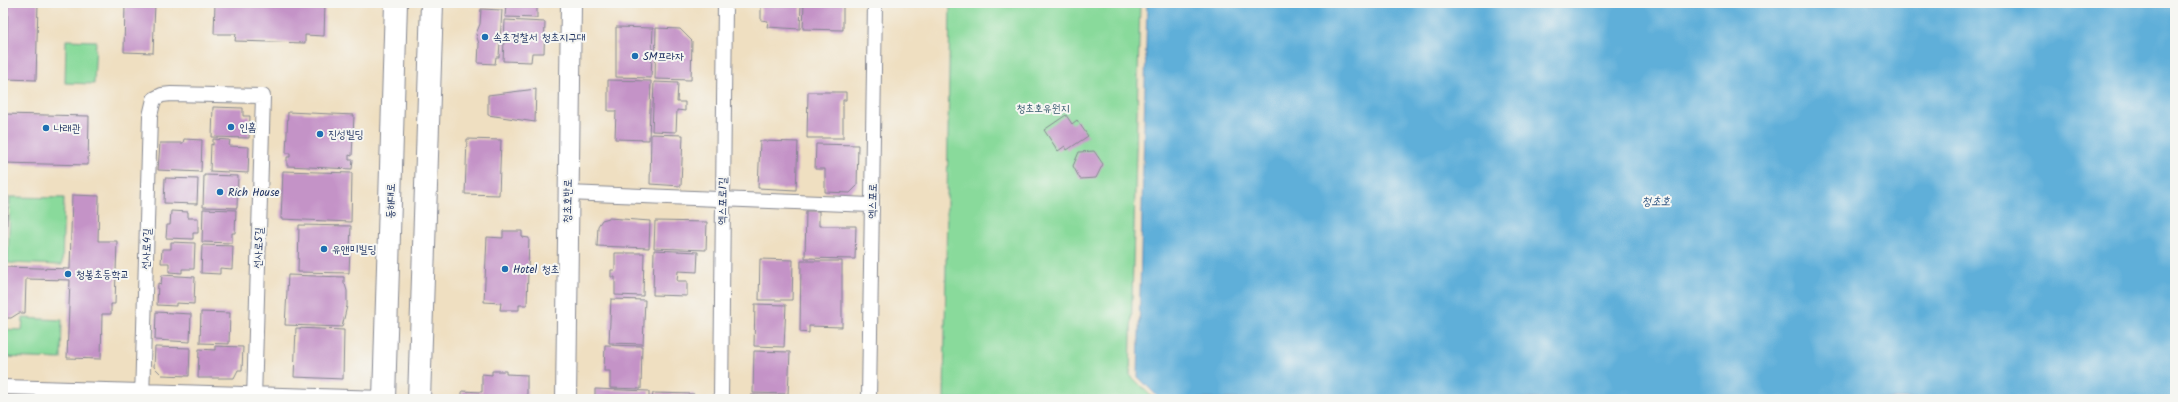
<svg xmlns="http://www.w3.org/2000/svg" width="2178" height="402" font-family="Kalam,'Poor Story',sans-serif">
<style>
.green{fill:#89da9b;stroke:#52847c}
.water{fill:#5fafd9;stroke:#3d6f9c}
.building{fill:#c493c7}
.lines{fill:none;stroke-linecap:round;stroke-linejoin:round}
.street-casing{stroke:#858790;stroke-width:16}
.secondary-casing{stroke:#858790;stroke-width:22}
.primary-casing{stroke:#858790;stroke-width:24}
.street{stroke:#fff;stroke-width:14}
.secondary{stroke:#fff;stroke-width:20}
.primary{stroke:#fff;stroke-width:22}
.poi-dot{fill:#1f6fb2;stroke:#f6f6f2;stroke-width:1.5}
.labels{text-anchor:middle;stroke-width:4;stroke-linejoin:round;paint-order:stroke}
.poi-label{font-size:11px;fill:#1b2f5e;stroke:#f6f6f2;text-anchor:start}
.park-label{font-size:11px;fill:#365a6d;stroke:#f6f6f2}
.street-label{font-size:11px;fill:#1b2f5e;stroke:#f6f6f2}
.water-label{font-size:12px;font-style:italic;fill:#2f5583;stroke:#f6f6f2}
</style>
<rect width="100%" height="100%" fill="#f6f6f2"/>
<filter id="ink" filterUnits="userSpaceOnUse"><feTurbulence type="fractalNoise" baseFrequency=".025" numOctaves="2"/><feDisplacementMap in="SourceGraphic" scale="8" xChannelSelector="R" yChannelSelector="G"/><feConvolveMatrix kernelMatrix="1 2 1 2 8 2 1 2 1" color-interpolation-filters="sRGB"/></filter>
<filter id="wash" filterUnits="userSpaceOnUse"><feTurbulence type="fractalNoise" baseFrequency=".012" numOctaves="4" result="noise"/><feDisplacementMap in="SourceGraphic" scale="16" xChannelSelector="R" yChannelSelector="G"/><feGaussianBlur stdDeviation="0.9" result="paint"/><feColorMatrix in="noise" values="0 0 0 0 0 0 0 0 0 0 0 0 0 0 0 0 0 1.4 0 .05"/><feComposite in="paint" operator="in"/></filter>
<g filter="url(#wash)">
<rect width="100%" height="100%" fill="#efdfc1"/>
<path class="green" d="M 950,3 L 1140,3 L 1130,375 L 1154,399 L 944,399 Z
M 66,40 L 96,41 L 94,84 L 65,83 Z
M 10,197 L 64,198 L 62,265 L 8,263 Z
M 23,318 L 62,320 L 61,359 L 3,357 L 3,329 L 22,330 Z"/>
<path class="water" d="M 1147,3 L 2175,3 L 2175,399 L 1160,399 L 1138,377 Z"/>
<g id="blocks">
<path class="building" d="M 8,3 L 38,3 L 36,80 L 6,79 Z
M 125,3 L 155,3 L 153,53 L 124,52 Z
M 215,3 L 325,3 L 324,36 L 305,35 L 305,43 L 235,41 L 236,34 L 214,34 Z
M 506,3 L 537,3 L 537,18 L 505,17 Z
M 761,3 L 801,3 L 800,29 L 767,27 L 768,21 L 761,20 Z
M 804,3 L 843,3 L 843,30 L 803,29 Z
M 481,9 L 502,10 L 499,57 L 496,57 L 495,64 L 478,63 L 479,44 L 476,34 L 480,24 Z
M 505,20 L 545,22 L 544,53 L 532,53 L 531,62 L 503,61 Z
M 616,27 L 653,28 L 651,78 L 616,77 Z
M 656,28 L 680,29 L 692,41 L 691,80 L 655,79 Z
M 608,80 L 651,81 L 649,140 L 615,139 L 616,111 L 608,111 Z
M 654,82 L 678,83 L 677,102 L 685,102 L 685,111 L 677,110 L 676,132 L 652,131 Z
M 536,89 L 535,122 L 488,115 L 488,95 Z
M 808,92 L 846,92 L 846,100 L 843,100 L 843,138 L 807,138 Z
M 213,107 L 243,108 L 243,116 L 250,116 L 249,138 L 212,137 Z
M 288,112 L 354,115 L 352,156 L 349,155 L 349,160 L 353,160 L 352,169 L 287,166 L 287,157 L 290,157 L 290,153 L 286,153 Z
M 3,114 L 89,116 L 88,165 L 3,163 Z
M 1066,115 L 1072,124 L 1077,120 L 1088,136 L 1067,150 L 1065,146 L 1058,151 L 1044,130 Z
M 651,134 L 683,135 L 681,186 L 650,184 Z
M 184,139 L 202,140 L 201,172 L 158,170 L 160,143 L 183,143 Z
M 213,139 L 230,140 L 229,146 L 249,147 L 248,173 L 210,171 L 211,144 L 213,145 Z
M 467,139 L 501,140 L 499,195 L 465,194 Z
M 760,141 L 798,142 L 796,190 L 758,188 Z
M 816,144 L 858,145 L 857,186 L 850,193 L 825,192 L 825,169 L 815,169 Z
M 1094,151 L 1103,164 L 1096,178 L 1080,179 L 1073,166 L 1079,152 Z
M 283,171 L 352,173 L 351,222 L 281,219 Z
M 204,175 L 238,176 L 237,208 L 203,207 Z
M 165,178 L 198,179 L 197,204 L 164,203 Z
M 72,195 L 99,196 L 98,241 L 117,241 L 115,304 L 111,304 L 111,314 L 102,314 L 101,359 L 67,358 L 70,280 L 26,279 L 25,313 L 19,313 L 11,318 L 3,318 L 3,196 L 8,196 L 5,267 L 70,269 Z
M 203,209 L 236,210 L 235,233 L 232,233 L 232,243 L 202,242 Z
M 171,211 L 188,212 L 188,218 L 198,218 L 198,233 L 193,233 L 193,239 L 166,238 L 167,225 L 170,225 Z
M 806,211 L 819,211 L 819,226 L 856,226 L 855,259 L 805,258 Z
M 609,218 L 650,221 L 649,248 L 597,246 L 598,226 L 602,220 Z
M 655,221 L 707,222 L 706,250 L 654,248 Z
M 299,225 L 351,226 L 349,273 L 298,272 Z
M 503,231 L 522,231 L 522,237 L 529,238 L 527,305 L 519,305 L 519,310 L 500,310 L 501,303 L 484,302 L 487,237 L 503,238 Z
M 171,242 L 195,243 L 194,269 L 182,269 L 182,273 L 169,272 L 169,263 L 161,263 L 162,249 L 171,249 Z
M 202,245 L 233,246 L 232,269 L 220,268 L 220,274 L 201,273 Z
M 654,250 L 698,252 L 697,272 L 678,271 L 677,281 L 687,281 L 687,296 L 653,295 Z
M 615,253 L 644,253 L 643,296 L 615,295 L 615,277 L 611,277 L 611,270 L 615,270 Z
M 760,259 L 793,260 L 792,300 L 759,300 Z
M 801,261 L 842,261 L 842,327 L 809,326 L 809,333 L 800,332 Z
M 162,275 L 195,277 L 194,304 L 176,303 L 176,306 L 157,305 L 158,283 L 161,284 Z
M 288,275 L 344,277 L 344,284 L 345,284 L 347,291 L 347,306 L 342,327 L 285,325 Z
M 611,299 L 645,300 L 643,344 L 609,343 Z
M 755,304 L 786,305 L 784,347 L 754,346 Z
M 156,312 L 191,314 L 190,342 L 155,340 Z
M 201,312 L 230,313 L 229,344 L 200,343 Z
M 296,328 L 344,330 L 343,379 L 294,377 Z
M 605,345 L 642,346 L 641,389 L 610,388 L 610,371 L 604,371 Z
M 215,346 L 243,347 L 242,370 L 238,370 L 234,378 L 198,378 L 199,349 L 215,350 Z
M 155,347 L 190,348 L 189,376 L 162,375 L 154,367 Z
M 754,351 L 790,352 L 788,394 L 753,393 Z
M 492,371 L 506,371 L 506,374 L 527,375 L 527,399 L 462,399 L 462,391 L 482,392 L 482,374 L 492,375 Z
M 595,389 L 649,391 L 649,399 L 595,399 Z
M 653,393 L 694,394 L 693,399 L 652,399 Z
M 751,395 L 794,396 L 794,399 L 751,399 Z
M 796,397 L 807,398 L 807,399 L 796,399 Z"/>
</g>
</g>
<g filter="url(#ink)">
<use href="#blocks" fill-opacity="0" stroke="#858790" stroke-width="1"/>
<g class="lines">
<defs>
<path id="street" d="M 567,193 L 871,205
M 3,387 L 384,398
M 142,399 L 150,116 L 154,99 L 162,95 L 171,94 L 263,96 L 254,399
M 721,399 L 725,3
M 869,399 L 875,3"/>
<path id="secondary" d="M 566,399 L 571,3"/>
<path id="primary" d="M 384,399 L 396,3
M 419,399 L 432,3"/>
</defs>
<use href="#street" class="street-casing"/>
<use href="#secondary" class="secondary-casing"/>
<use href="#primary" class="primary-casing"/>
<use href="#street" class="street"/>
<use href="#secondary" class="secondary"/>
<use href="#primary" class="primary"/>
</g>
</g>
<g class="poi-dot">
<circle cx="485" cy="37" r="4"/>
<circle cx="635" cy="56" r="4"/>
<circle cx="231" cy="127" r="4"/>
<circle cx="46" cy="128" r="4"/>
<circle cx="320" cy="134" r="4"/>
<circle cx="220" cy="192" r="4"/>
<circle cx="324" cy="249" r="4"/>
<circle cx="505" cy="269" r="4"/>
<circle cx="68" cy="274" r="4"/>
</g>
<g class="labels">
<g class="poi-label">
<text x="493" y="41">속초경찰서 청초지구대</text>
<text x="643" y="60">SM프라자</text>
<text x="239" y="131">인홈</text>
<text x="54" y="132">나래관</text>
<text x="328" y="138">진성빌딩</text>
<text x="228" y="196">Rich House</text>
<text x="332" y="253">유앤미빌딩</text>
<text x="513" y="273">Hotel 청초</text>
<text x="76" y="278">청봉초등학교</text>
</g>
<g class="park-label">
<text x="1043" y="112">청초호유원지</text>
</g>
<g class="street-label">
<text transform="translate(390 201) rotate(-88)" y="4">동해대로</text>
<text transform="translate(567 201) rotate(-89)" y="4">청초호반로</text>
<text transform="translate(722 201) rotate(-89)" y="4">엑스포로1길</text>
<text transform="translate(872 201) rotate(-89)" y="4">엑스포로</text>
<text transform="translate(258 248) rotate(-88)" y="4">선사로5길</text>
<text transform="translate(146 249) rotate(-88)" y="4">선사로4길</text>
</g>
<g class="water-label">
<text x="1656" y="205">청초호</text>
</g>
</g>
<rect width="2178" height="402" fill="none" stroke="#f6f6f2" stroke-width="16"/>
</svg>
